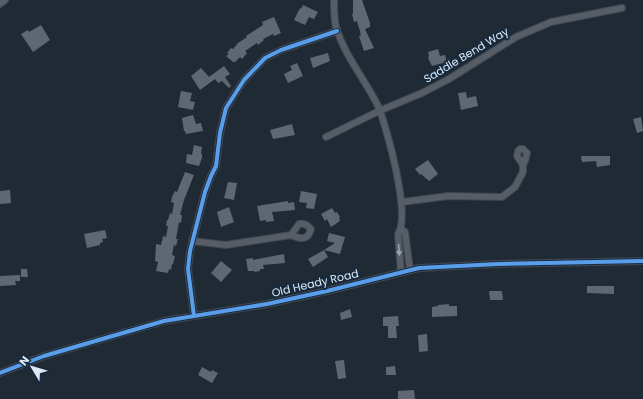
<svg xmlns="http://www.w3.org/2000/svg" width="643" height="399" font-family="Poppins,sans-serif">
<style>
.building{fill:#5f6872}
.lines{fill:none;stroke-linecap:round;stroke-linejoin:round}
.street-casing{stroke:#3e4650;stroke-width:8}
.street{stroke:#565d67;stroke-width:6}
.cycleway-casing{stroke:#172a3e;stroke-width:6}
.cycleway{stroke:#5a9eea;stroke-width:4}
.oneway{fill:#9aa3af}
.labels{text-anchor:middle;stroke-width:4;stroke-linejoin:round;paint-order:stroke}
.street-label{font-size:11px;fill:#dde9f7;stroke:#172a3e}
</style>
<rect width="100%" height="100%" fill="#202a35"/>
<path class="building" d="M 353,0 L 362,0 L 370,23 L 370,27 L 365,29 L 374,48 L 364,51 L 359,36 L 361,35 L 357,21 L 354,22 L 352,14 L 353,14 Z
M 303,5 L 318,12 L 314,19 L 309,17 L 305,25 L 294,20 L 300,8 L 301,9 Z
M 274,17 L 281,33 L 274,36 L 273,34 L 263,39 L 264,40 L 258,45 L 257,43 L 245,51 L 247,53 L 242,59 L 240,57 L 235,62 L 233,62 L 226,56 L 229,54 L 227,53 L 231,48 L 233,49 L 238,43 L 247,37 L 246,36 L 263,25 L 262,22 Z
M 41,25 L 50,40 L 33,52 L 21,34 L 28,30 L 29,32 Z
M 438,49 L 440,56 L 445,55 L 447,62 L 432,66 L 428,58 L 429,56 L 428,52 Z
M 328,53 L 330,61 L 313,68 L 310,58 Z
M 297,63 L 303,76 L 288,83 L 284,74 L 292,70 L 290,66 Z
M 224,66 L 230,74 L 225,77 L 231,86 L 229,88 L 222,81 L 218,83 L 215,79 L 200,90 L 191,76 L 201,68 L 209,77 Z
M 181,91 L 192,93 L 190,101 L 195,102 L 193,110 L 178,107 Z
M 466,92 L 467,98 L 476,96 L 478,106 L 461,110 L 458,93 Z
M 193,115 L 196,124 L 201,123 L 203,131 L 186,134 L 185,131 L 184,131 L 182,118 Z
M 641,117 L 643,131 L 637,133 L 633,119 Z
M 292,124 L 295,135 L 273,139 L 270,130 Z
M 194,145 L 202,147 L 201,154 L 202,154 L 202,158 L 199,166 L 186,163 L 187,154 L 192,155 Z
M 581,156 L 610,156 L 610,165 L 597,167 L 596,161 L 582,162 Z
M 428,160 L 438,174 L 429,181 L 421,174 L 420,175 L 415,169 Z
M 185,172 L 194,175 L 184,200 L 180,215 L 182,215 L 181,223 L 179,222 L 176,239 L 178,239 L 176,246 L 174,245 L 172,255 L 175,256 L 173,264 L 172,264 L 171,270 L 169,269 L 168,273 L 156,271 L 158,262 L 155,261 L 156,244 L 161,245 L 163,236 L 166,237 L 168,226 L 166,226 L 167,220 L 168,220 L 170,213 L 172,214 L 174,203 L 171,202 L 172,197 L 175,191 L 177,192 Z
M 228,182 L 237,183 L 234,200 L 224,198 Z
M 10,190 L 11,203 L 0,204 L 0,191 Z
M 301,191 L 317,194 L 314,209 L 306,208 L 307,203 L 299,202 Z
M 288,201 L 288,203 L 294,202 L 295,210 L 272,212 L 274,221 L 266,222 L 266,220 L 260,221 L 257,206 Z
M 229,207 L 234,222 L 221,227 L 217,212 Z
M 332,208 L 335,213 L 337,212 L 340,217 L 339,218 L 340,221 L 331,227 L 327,219 L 325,221 L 321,214 Z
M 105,230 L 107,238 L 102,239 L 103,242 L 100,243 L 100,245 L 87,248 L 84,234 Z
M 329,233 L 345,237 L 340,254 L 324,250 L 335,243 L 327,241 Z
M 324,250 L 328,257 L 313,267 L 308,259 Z
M 284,254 L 285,263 L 263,265 L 264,269 L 260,269 L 260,271 L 255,272 L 254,271 L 248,271 L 246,259 L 253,258 L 253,260 Z
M 221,261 L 232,270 L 221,282 L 211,273 Z
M 21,269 L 27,269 L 28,277 L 21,277 Z
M 20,275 L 20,281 L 15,281 L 16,285 L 0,286 L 0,276 Z
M 587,286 L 614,286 L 614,294 L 587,293 Z
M 489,291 L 502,291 L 503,300 L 490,300 Z
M 449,304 L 449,306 L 457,306 L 457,316 L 432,317 L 432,307 L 438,306 L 438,305 Z
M 350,309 L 352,317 L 341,320 L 340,313 Z
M 398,316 L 399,326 L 396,326 L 397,338 L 388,338 L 388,326 L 383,326 L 383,317 Z
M 427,334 L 428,351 L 419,352 L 418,335 Z
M 344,360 L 346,378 L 338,379 L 335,361 Z
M 395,366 L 396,375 L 386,375 L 386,367 Z
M 202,367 L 211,372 L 212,370 L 218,373 L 212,383 L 198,375 Z
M 414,390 L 415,399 L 398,399 L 398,391 Z"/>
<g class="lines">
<defs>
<path id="street" d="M 334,0 C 334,9 334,19 336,27 C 345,57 365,79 378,106 C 387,128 411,215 398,234 L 401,272
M 0,4 L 5,0
M 326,137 L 379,111 L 422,93 L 449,79 L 516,37 L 551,22 L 622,8
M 402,202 L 448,196 L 502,197 L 515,187 L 523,172 L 523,165 L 517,156 L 518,151 L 520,149 L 523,149 L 527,153 L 525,161 L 523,165
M 401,229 L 405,232 L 410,270
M 192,241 L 226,245 L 291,235 C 300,239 308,241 311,229 C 307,225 305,223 299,224 L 291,235
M 194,316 L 188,269 L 190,251 L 205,192 L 211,176 L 216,166 L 220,133 L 226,108 L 244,80 L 265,58 L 281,50 L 337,31
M 0,373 L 44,356 L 164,321 L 267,304 L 327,291 L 419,268 L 498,264 L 643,261"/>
</defs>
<use href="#street" class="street-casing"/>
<use href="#street" class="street"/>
<defs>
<path id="cycleway" d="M 194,316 L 188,269 L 190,251 L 205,192 L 211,176 L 216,166 L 220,133 L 226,108 L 244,80 L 265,58 L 281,50 L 337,31
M 0,373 L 44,356 L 164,321 L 267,304 L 327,291 L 419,268 L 498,264 L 643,261"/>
</defs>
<use href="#cycleway" class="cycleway-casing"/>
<use href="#cycleway" class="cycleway"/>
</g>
<defs><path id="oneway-solid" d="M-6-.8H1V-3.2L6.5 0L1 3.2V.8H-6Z"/></defs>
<use class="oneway" href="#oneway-solid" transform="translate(399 250) rotate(85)"/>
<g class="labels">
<g class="street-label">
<text transform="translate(466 55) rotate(-31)" y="4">Saddle Bend Way</text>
<text transform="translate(315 283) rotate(-13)" y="4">Old Heady Road</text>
</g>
</g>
<g transform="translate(32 367) rotate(308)" stroke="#172a3e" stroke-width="3" paint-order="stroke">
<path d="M0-3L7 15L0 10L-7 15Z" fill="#dde9f7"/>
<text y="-6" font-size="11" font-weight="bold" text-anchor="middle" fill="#dde9f7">N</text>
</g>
</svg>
